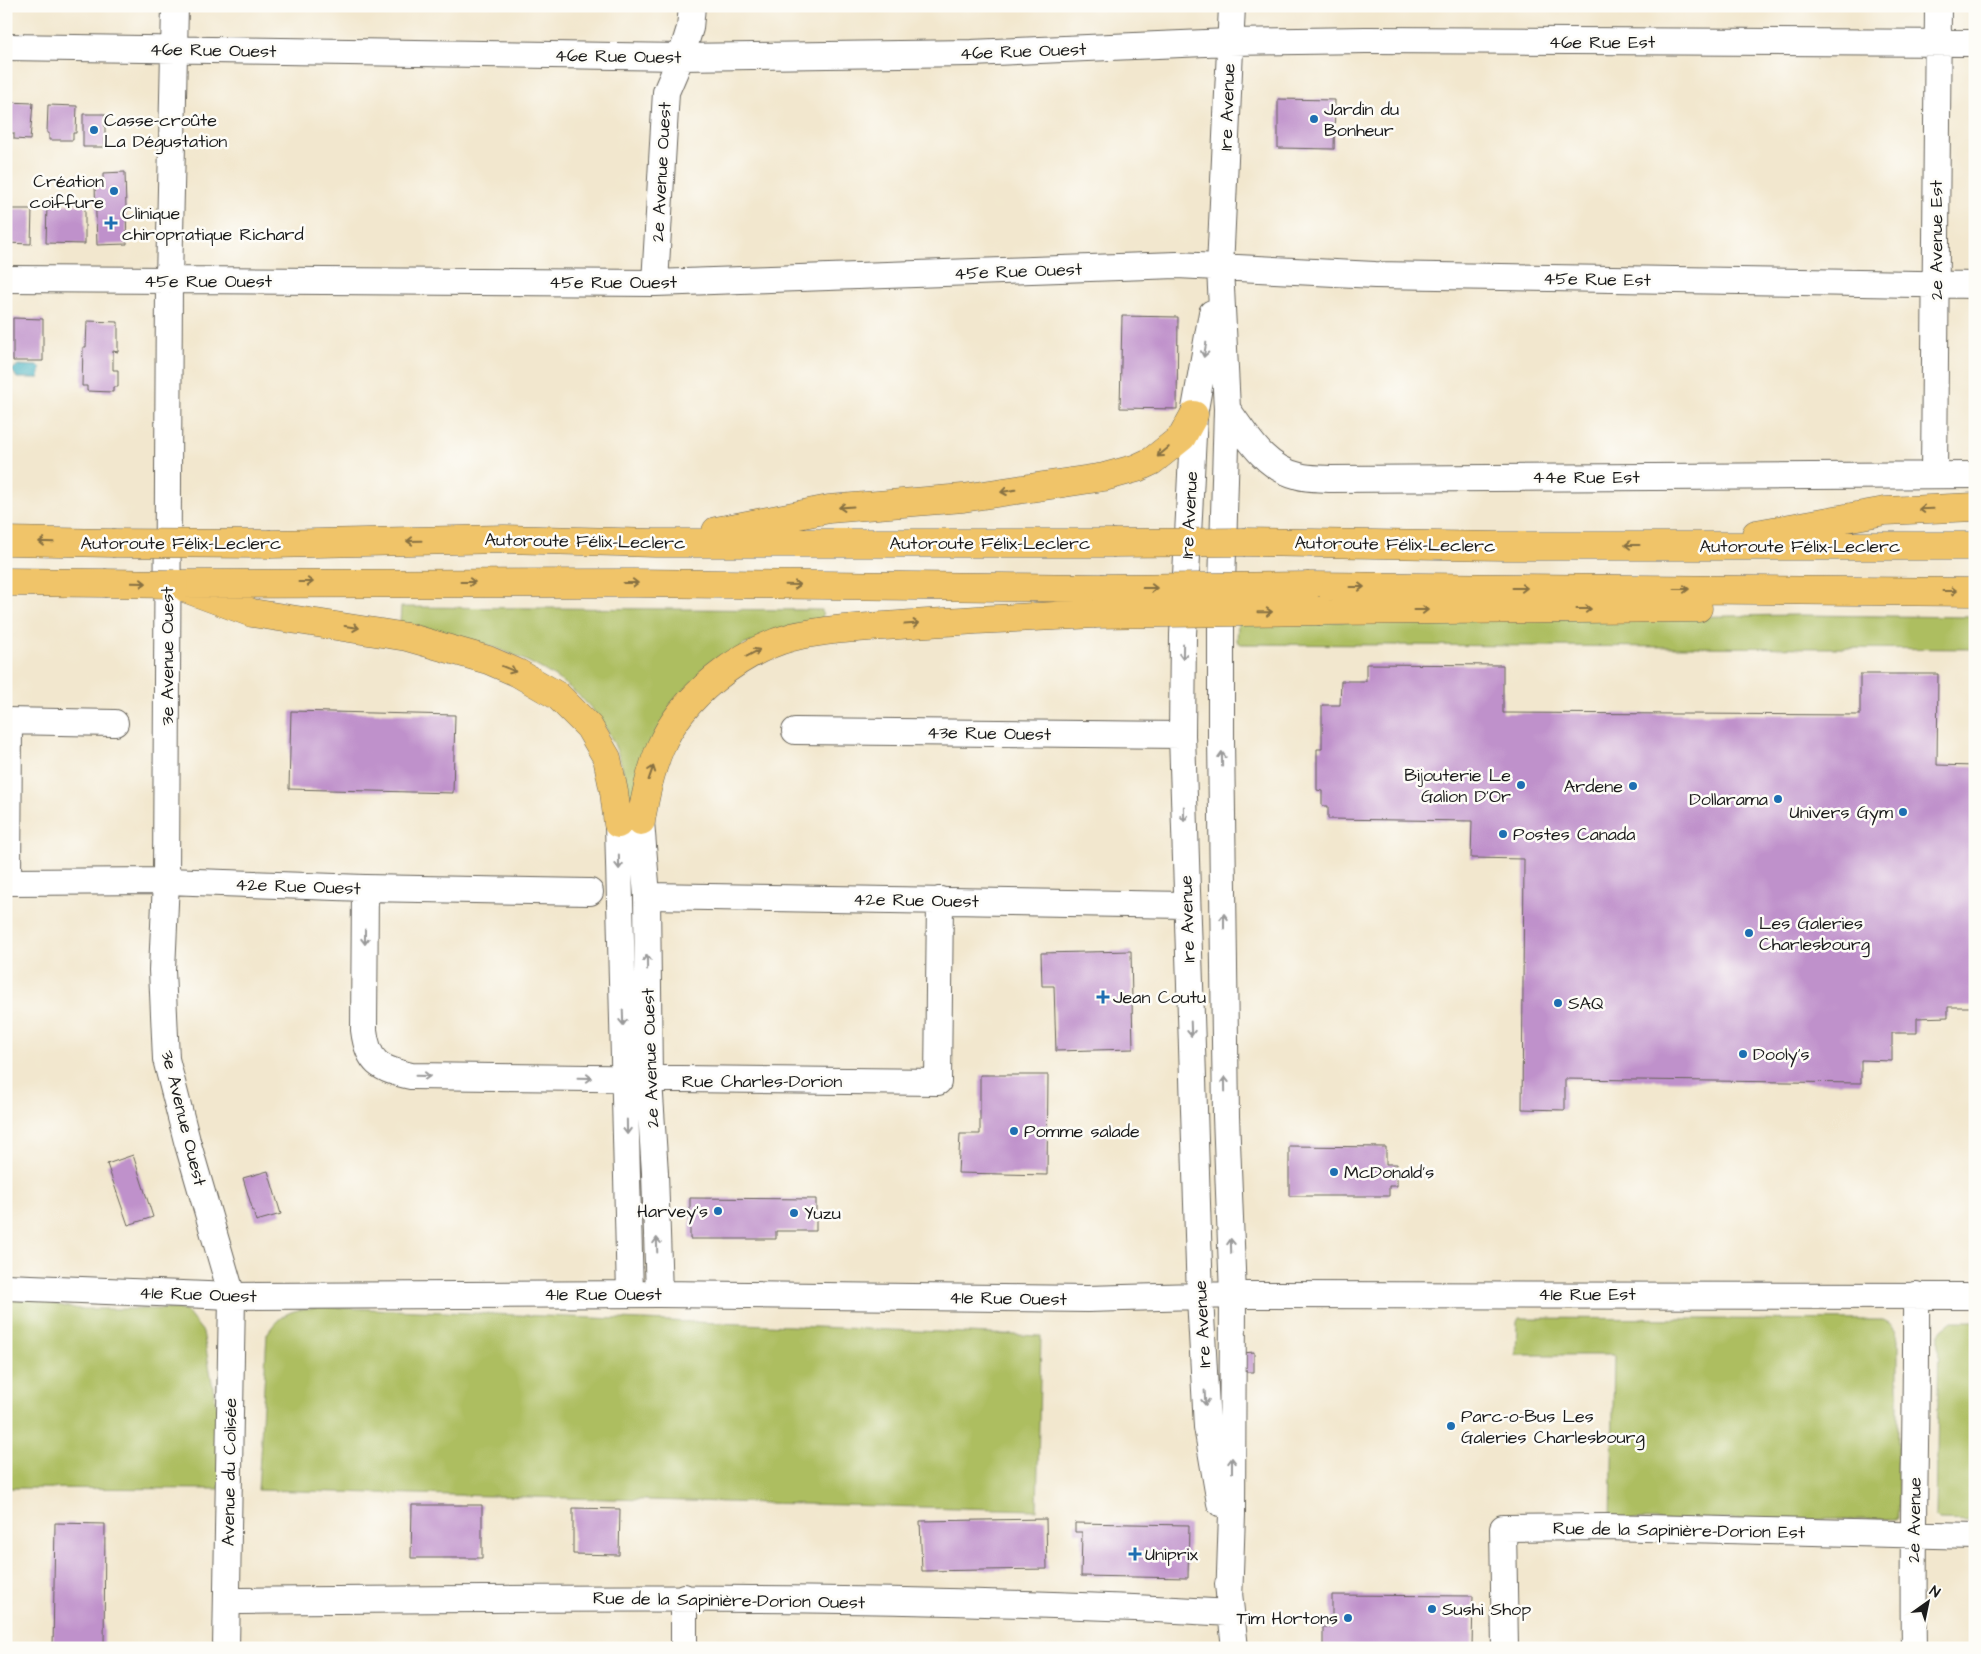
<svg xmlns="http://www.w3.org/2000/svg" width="1981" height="1654" font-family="'Architects Daughter',sans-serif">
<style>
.green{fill:#adbe61;stroke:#646d3e}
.water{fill:#41afbe;stroke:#2e666d}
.building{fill:#bf91cb}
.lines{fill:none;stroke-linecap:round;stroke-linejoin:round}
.minor-casing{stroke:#67635a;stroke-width:28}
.highway-casing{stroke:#67635a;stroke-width:29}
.minor{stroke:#fff;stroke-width:26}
.highway{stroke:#f0c469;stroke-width:28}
.highway-bridge-casing{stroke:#67635a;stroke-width:29;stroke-linecap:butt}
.highway-bridge{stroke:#f0c469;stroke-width:28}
.oneway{stroke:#999}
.oneway2{stroke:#867042}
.poi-dot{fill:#1f6fb2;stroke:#fdfcf7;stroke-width:2}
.labels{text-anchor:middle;stroke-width:5;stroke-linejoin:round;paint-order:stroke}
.street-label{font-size:18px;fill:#1c1c1c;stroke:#fdfcf7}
.poi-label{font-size:18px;fill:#1c1c1c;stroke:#fdfcf7;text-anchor:start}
</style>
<rect width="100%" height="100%" fill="#fdfcf7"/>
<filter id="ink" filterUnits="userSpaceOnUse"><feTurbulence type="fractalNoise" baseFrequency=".02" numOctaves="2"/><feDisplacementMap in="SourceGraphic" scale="10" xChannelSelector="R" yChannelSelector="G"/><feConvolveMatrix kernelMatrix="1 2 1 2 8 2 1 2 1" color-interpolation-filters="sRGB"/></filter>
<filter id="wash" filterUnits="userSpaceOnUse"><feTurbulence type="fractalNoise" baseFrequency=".0096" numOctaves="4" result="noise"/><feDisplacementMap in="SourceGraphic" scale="20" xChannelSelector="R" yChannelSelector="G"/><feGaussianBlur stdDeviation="1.12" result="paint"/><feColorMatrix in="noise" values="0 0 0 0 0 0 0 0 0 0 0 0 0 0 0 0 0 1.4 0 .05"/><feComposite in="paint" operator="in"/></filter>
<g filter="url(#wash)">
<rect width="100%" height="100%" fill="#f2e7ce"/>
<path class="green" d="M 401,607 L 822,610 L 823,622 L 743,645 L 634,795 L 627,794 C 615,676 500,643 400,623 Z
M 1799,615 L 1975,617 L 1975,649 L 1241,644 L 1237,641 L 1238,623 Z
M 6,1291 L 63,1306 L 80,1309 L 177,1309 L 187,1312 L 203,1332 L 218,1415 L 222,1489 L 6,1488 Z
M 319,1307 L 1041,1336 L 1037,1510 L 258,1490 L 267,1334 C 282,1311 293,1310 319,1307 Z
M 1519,1318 L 1883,1320 C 1893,1324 1896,1329 1898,1339 L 1898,1519 L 1611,1520 L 1614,1355 L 1516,1355 L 1517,1322 Z
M 1952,1321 L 1975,1321 L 1975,1522 L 1940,1521 L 1936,1517 L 1939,1334 L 1942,1329 Z"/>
<path class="water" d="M 18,365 L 39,366 L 41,368 L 39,378 L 17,378 L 12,370 Z"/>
<g id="blocks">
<path class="building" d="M 1278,99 L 1335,100 L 1334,149 L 1278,148 Z
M 6,102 L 33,103 L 30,140 L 14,139 L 14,133 L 6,133 Z
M 48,105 L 77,106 L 76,133 L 73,133 L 73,140 L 49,140 L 49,133 L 47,133 Z
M 83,114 L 105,114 L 105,147 L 83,147 Z
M 125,172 L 127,244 L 97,245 L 95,186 L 103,186 L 103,173 Z
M 47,204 L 85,205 L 85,244 L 46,243 Z
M 6,209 L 32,209 L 31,244 L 6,243 Z
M 1122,316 L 1178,317 L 1177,409 L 1120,408 Z
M 13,318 L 43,319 L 43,361 L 13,361 Z
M 87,321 L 118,322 L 118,352 L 113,351 L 113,370 L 118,370 L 118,387 L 113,387 L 113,392 L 87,391 L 87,386 L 82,386 L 83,347 L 86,347 Z
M 1366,664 L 1503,665 L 1503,713 L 1860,715 L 1860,674 L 1938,674 L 1937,765 L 1975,766 L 1975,1007 L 1948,1007 L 1948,1017 L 1917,1018 L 1917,1033 L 1892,1033 L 1892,1061 L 1861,1060 L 1861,1083 L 1565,1079 L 1565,1110 L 1522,1109 L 1524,859 L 1471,858 L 1472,821 L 1328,819 L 1328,806 L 1322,806 L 1322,791 L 1317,790 L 1317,749 L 1322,749 L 1322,705 L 1340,705 L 1341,681 L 1366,681 Z
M 291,711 L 455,715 L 453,793 L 289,789 Z
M 1131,951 L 1133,1049 L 1056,1051 L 1054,986 L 1042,986 L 1041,953 Z
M 980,1075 L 1048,1075 L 1047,1175 L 958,1173 L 960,1134 L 980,1134 Z
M 1289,1146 L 1386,1147 L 1386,1164 L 1397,1164 L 1397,1186 L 1389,1186 L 1389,1196 L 1289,1196 Z
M 133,1155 L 153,1217 L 128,1225 L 107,1164 Z
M 268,1171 L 281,1214 L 256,1221 L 243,1178 Z
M 690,1198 L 816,1199 L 816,1231 L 776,1231 L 776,1239 L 690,1239 Z
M 1254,1352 L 1254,1372 L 1243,1372 L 1243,1353 Z
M 412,1505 L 482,1505 L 482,1558 L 411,1558 Z
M 573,1508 L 620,1509 L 619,1555 L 573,1554 Z
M 1046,1519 L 1047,1569 L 922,1571 L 920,1521 Z
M 55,1523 L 105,1524 L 104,1648 L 53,1648 Z
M 1075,1523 L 1189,1525 L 1188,1578 L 1081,1576 L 1082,1532 L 1075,1532 Z
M 1332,1595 L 1473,1596 L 1472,1648 L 1323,1648 L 1323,1627 L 1332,1627 Z
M 846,1646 L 868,1646 L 868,1648 L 846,1648 Z"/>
</g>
</g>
<g filter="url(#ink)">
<use href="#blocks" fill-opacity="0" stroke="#67635a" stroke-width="1"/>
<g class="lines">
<defs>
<path id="minor" d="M 175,6 L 169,281 L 166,881 L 162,970 L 166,1059 L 187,1141 L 232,1296 L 226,1648
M 6,47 L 681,57 L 971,53 L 1229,42 L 1366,40 L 1975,43
M 6,279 L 655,283 L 1177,265 L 1375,275 L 1975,285
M 655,283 L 666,92 L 681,57 L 690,28 L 692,6
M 1212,313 L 1194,415 L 1183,635 L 1182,735 L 1200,1297 L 1207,1427 L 1220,1503
M 1227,409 C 1247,436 1264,468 1299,476 C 1309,479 1320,478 1330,479 L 1975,475
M 1934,475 L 1938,6
M 6,721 L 115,723
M 795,731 L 1182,735
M 641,821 L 647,896 L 649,1080 L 655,1173 L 659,1294
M 618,824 L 630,1294
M 6,882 L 166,881 L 365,888 L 590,892
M 8,882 L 9,721
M 365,888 L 364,1030 C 368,1063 379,1069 411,1076 L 938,1082 L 940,900
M 647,896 L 1186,905
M 6,1287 L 232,1296 L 659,1294 L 1087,1299 L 1233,1295 L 1975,1296
M 1228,1584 L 1235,1648
M 227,1601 C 562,1598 896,1594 1231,1613
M 1229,1602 L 1232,1514 L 1233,1295 L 1226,1116 L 1221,739 L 1221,621 L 1227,409 L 1220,268 L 1232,6
M 684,1648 L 684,1597
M 1505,1648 L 1503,1528 L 1606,1527 L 1975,1536
M 1914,1648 C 1912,1530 1917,1413 1916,1295"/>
<path id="highway" d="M 716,531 L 829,509 L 963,498 L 1104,477 L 1137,468 L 1152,461 L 1182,437 L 1194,415
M 1756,534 L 1885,511 L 1975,507
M 6,541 L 112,543
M 1245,542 L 1502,546 L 1975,546
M 271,544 L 504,539 L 655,543 L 1112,543
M 6,582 L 104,583
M 174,584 L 634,583 L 1101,588
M 1309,586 L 1975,592
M 187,589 L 252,613 L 407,637 L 488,660 L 518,673 L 558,696 L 589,727 L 607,758 L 614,792 L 618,824
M 1320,611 L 1698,608
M 641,821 C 645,796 650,772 660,748 C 681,698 740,651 792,637 C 831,628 873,627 913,624 C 973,620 1033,617 1094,614"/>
</defs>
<use href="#minor" class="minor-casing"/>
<use href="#highway" class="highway-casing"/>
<use href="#minor" class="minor"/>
<use href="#highway" class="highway"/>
<defs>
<path id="highway-bridge" d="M 112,543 L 271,544
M 1112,543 L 1245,542
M 104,583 L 174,584
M 1101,588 L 1309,586
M 1094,614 L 1320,611"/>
</defs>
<use href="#highway-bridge" class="highway-bridge-casing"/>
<use href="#highway-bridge" class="highway-bridge"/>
</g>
<defs><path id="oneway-shaft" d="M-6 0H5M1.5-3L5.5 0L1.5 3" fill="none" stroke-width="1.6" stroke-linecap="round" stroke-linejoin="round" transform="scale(1.25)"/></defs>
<g class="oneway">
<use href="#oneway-shaft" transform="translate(1205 350) rotate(100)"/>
<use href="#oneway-shaft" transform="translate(1183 652) rotate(91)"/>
<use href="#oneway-shaft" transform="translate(1222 759) rotate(-91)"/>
<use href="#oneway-shaft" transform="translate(1184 814) rotate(89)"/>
<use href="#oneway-shaft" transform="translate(619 862) rotate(89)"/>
<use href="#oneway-shaft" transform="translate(1224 921) rotate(-90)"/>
<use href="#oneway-shaft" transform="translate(365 937) rotate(90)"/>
<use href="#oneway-shaft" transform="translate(647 962) rotate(-91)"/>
<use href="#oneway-shaft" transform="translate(623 1018) rotate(88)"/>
<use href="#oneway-shaft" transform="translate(1191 1029) rotate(88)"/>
<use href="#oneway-shaft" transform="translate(423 1076) rotate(1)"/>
<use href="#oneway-shaft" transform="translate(585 1078) rotate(1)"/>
<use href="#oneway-shaft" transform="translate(1225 1084) rotate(-91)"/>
<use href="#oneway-shaft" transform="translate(627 1127) rotate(89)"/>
<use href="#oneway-shaft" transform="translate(657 1245) rotate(-92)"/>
<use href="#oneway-shaft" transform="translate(1231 1246) rotate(-92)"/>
<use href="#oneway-shaft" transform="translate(1205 1398) rotate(87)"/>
<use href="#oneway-shaft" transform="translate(1232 1465) rotate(-90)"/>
</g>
<g class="oneway2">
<use href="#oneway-shaft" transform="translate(1163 452) rotate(140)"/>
<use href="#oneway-shaft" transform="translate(1008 491) rotate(171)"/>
<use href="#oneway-shaft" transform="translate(846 507) rotate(176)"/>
<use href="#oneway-shaft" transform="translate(1926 509) rotate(178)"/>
<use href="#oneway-shaft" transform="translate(414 541) rotate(179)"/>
<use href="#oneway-shaft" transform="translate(46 542) rotate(-178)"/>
<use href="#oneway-shaft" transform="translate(1632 545) rotate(180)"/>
<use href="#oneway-shaft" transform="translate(306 582)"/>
<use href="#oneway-shaft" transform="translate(468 582)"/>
<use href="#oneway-shaft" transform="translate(139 583) rotate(1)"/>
<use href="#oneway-shaft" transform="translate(631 583)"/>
<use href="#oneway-shaft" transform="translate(793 585) rotate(1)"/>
<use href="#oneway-shaft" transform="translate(1357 587)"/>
<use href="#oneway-shaft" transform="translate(1150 588)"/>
<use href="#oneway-shaft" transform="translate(1520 588)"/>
<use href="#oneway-shaft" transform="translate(1682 589)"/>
<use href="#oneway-shaft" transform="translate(1950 591)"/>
<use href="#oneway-shaft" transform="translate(1584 609)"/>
<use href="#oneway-shaft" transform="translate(1421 610)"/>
<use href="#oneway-shaft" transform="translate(1265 612) rotate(-1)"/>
<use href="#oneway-shaft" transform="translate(912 624) rotate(-4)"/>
<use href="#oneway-shaft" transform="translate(352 627) rotate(8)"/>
<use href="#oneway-shaft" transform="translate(753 653) rotate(-28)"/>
<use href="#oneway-shaft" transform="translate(509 669) rotate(23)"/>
<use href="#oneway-shaft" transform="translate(651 773) rotate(-71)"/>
</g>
</g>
<g class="poi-dot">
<circle cx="1314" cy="119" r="5"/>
<circle cx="94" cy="130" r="5"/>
<circle cx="114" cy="191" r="5"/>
<path d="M108.5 215.5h5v5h5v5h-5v5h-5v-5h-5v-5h5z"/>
<circle cx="1521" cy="785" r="5"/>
<circle cx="1633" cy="786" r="5"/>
<circle cx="1778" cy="799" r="5"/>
<circle cx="1903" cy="812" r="5"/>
<circle cx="1503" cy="834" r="5"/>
<circle cx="1749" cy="933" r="5"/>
<path d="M1100.5 989.5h5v5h5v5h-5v5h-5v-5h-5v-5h5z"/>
<circle cx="1558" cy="1003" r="5"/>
<circle cx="1743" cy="1054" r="5"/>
<circle cx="1014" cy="1131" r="5"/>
<circle cx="1334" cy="1172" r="5"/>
<circle cx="718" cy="1211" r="5"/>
<circle cx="794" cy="1213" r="5"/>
<circle cx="1451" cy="1426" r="5"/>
<path d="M1132.5 1546.5h5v5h5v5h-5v5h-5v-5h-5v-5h5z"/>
<circle cx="1432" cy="1609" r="5"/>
<circle cx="1348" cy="1618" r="5"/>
</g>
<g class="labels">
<g class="street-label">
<text x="1602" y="48">46e Rue Est</text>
<text transform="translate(213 50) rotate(1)" y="6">46e Rue Ouest</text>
<text transform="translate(1023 51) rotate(-2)" y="6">46e Rue Ouest</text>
<text transform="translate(618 56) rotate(1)" y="6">46e Rue Ouest</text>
<text transform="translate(1227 107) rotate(-88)" y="6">1re Avenue</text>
<text transform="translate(661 172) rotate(-87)" y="6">2e Avenue Ouest</text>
<text transform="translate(1936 240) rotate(-90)" y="6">2e Avenue Est</text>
<text transform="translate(1018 271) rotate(-2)" y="6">45e Rue Ouest</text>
<text transform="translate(1597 279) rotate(1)" y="6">45e Rue Est</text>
<text x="208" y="287">45e Rue Ouest</text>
<text x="613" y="288">45e Rue Ouest</text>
<text x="1586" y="483">44e Rue Est</text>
<text transform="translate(1189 515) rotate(-87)" y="6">1re Avenue</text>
<text transform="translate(585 541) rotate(1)" y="6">Autoroute Félix-Leclerc</text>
<text x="181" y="549">Autoroute Félix-Leclerc</text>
<text x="990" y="549">Autoroute Félix-Leclerc</text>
<text transform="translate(1395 544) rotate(1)" y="6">Autoroute Félix-Leclerc</text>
<text x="1800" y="552">Autoroute Félix-Leclerc</text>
<text transform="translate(167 656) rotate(-90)" y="6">3e Avenue Ouest</text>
<text transform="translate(989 733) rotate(1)" y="6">43e Rue Ouest</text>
<text transform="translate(298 886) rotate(2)" y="6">42e Rue Ouest</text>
<text transform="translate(916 900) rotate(1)" y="6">42e Rue Ouest</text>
<text transform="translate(1187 919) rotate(-92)" y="6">1re Avenue</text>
<text transform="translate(650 1058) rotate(-92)" y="6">2e Avenue Ouest</text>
<text x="762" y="1087">Rue Charles-Dorion</text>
<text transform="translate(184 1118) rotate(76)" y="6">3e Avenue Ouest</text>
<text transform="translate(198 1294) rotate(2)" y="6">41e Rue Ouest</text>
<text x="603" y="1300">41e Rue Ouest</text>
<text x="1587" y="1300">41e Rue Est</text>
<text transform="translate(1008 1298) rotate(1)" y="6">41e Rue Ouest</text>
<text transform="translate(1202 1324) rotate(-93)" y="6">1re Avenue</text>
<text transform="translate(229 1472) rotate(-89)" y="6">Avenue du Colisée</text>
<text transform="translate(1914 1520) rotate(-89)" y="6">2e Avenue</text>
<text transform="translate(1679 1530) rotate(1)" y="6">Rue de la Sapinière-Dorion Est</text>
<text transform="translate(729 1600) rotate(1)" y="6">Rue de la Sapinière-Dorion Ouest</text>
</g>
<g class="poi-label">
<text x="1324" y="115">Jardin du<tspan x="1324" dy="21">Bonheur</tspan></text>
<text x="104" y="126">Casse-croûte<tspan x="104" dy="21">La Dégustation</tspan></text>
<text x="104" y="187" text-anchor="end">Création<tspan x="104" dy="21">coiffure</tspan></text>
<text x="122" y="219">Clinique<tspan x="122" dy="21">chiropratique Richard</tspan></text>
<text x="1511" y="781" text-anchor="end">Bijouterie Le<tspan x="1511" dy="21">Galion D'Or</tspan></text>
<text x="1623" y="792" text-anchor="end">Ardene</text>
<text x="1768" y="805" text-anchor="end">Dollarama</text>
<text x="1893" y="818" text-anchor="end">Univers Gym</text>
<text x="1513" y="840">Postes Canada</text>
<text x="1759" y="929">Les Galeries<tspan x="1759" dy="21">Charlesbourg</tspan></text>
<text x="1113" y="1003">Jean Coutu</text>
<text x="1568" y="1009">SAQ</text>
<text x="1753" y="1060">Dooly's</text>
<text x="1024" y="1137">Pomme salade</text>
<text x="1344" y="1178">McDonald's</text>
<text x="708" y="1217" text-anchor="end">Harvey's</text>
<text x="804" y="1219">Yuzu</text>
<text x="1461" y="1422">Parc-o-Bus Les<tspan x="1461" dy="21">Galeries Charlesbourg</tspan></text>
<text x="1145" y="1560">Uniprix</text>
<text x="1442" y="1615">Sushi Shop</text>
<text x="1338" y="1624" text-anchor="end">Tim Hortons</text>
</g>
</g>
<rect width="1981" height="1654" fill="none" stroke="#fdfcf7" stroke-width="25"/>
<g transform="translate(1928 1602) rotate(33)" stroke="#fdfcf7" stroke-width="4" paint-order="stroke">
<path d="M0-4L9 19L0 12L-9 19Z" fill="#1c1c1c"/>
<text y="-8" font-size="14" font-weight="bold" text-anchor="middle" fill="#1c1c1c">N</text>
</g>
</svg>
